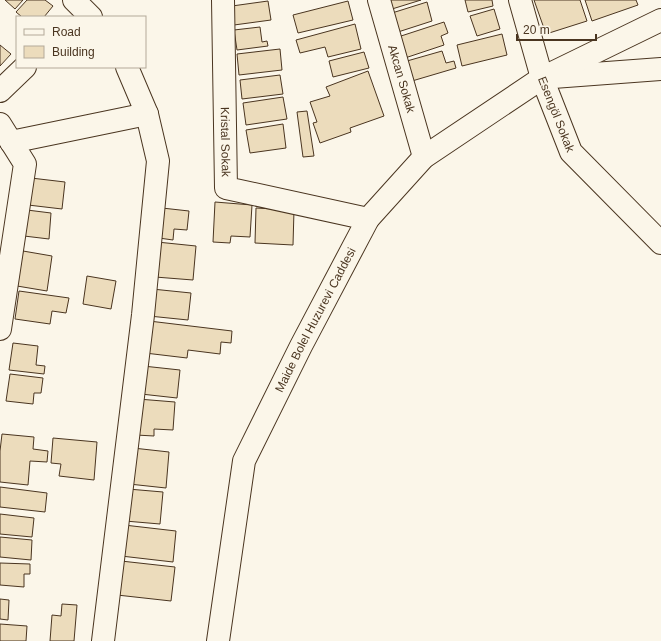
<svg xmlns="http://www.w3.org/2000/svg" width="661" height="641" font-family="Arial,sans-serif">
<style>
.building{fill:#ecdcbc;stroke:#4a3520}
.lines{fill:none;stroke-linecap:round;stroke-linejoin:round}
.street-casing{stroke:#4a3520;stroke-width:24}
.secondary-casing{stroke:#4a3520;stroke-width:24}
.street{stroke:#fbf6e9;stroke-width:22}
.secondary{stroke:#fbf6e9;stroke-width:22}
.labels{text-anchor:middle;stroke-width:3;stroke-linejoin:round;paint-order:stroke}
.street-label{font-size:12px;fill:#4a3520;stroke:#fbf6e9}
</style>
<rect width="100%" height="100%" fill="#fbf6e9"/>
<path class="building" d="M 5,0 L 23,0 L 15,9 Z
M 27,0 L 45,0 L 53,6 L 44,17 L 22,17 L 16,12 Z
M 389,0 L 421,0 L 392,9 Z
M 465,0 L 492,0 L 493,6 L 468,12 Z
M 534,0 L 580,0 L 587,21 L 546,34 Z
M 585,0 L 636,0 L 638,5 L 592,21 Z
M 268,1 L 271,20 L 234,25 L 232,6 Z
M 348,1 L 353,20 L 298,33 L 293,15 Z
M 427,2 L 432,21 L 398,32 L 392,13 Z
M 494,9 L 500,29 L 477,36 L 470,16 Z
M 444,22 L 448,33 L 441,36 L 444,45 L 405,58 L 398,37 Z
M 355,24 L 361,49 L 328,57 L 325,47 L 300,53 L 296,40 Z
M 260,27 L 262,42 L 267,41 L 268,46 L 237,50 L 234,30 Z
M 502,34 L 507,55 L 462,66 L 457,45 Z
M 0,45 L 11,54 L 0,66 Z
M 280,49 L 282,70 L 239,75 L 237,54 Z
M 442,51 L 446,63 L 454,61 L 456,68 L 412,81 L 407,61 Z
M 364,52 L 369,68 L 333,77 L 329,61 Z
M 368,71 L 384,116 L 350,128 L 351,132 L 320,143 L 313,123 L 317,122 L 310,102 L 330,96 L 326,87 Z
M 280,75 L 283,94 L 242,99 L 240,80 Z
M 283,97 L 287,119 L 246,125 L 243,103 Z
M 307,111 L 314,156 L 303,157 L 297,112 Z
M 283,124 L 286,148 L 250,153 L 246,130 Z
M 31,178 L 65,182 L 62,209 L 28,205 Z
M 215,202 L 252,205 L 250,237 L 231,236 L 230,243 L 213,242 Z
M 162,208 L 189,211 L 187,230 L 174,229 L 173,240 L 159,238 Z
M 256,208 L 294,210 L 293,245 L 255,243 Z
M 27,210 L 51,213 L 49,239 L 24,236 Z
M 157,242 L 196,246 L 193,280 L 155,277 Z
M 23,251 L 52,256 L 47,291 L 17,286 Z
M 87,276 L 116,281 L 111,309 L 83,304 Z
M 152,289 L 191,293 L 188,320 L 149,316 Z
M 19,291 L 69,298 L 66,313 L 52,311 L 50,324 L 15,319 Z
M 149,321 L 232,331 L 231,343 L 221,342 L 220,354 L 188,350 L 187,358 L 145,353 Z
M 13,343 L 38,346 L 36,365 L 45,366 L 44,374 L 9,370 Z
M 143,366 L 180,370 L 177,398 L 141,394 Z
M 10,374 L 43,378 L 41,393 L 34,393 L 33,404 L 6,401 Z
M 138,399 L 175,402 L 173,430 L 154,429 L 154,436 L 136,435 Z
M 2,434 L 34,437 L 33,449 L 48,451 L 47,462 L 30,461 L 28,485 L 0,482 L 0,451 Z
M 53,438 L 97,442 L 94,480 L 59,476 L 61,464 L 51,463 Z
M 133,448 L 169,452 L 166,488 L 129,484 Z
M 0,487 L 47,493 L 45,512 L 0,507 Z
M 128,489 L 163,492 L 160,524 L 125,521 Z
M 0,514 L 34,518 L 32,537 L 0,534 Z
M 124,525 L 176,531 L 173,562 L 121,556 Z
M 0,537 L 32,540 L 31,560 L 0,557 Z
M 121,561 L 175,567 L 171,601 L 117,595 Z
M 0,563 L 30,564 L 30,574 L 24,574 L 24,587 L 0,585 Z
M 0,599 L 9,600 L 8,620 L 0,619 Z
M 62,604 L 77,605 L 74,641 L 50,641 L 52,615 L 61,616 Z
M 0,624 L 27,626 L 26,641 L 0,641 Z"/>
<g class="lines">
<defs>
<g id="street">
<path d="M 74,0 L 91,17"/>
<path id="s1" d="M 223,0 L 226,188 L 368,219"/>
<path id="s2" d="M 379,0 L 424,157"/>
<path id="s3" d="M 520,0 L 542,78 L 571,152 L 661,243"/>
<path d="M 0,91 L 25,67"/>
<path d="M 0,124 L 25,164 L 0,329"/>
<path d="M 11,142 L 147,114"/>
<path d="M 103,641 L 143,315 L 158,161 L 147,114 L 127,67"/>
</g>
<g id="secondary">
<path d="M 553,77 L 661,69"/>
<path id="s4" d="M 218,641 L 244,461 L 301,346 L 368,219 L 424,157 L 542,78 L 661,20"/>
</g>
</defs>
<use href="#street" class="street-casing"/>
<use href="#secondary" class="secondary-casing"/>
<use href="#street" class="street"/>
<use href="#secondary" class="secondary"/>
</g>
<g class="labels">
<g class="street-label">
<text dy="4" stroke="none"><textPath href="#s2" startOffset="82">Akcan Sokak</textPath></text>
<text dy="4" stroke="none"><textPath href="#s3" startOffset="120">Esengöl Sokak</textPath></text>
<text dy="4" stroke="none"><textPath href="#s1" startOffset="142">Kristal Sokak</textPath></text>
<text dy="4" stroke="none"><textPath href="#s4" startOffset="340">Maide Bolel Huzurevi Caddesi</textPath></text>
</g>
</g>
<rect x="16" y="16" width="130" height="52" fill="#fbf6e9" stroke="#b4a999"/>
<rect x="24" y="29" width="20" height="6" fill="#fbf6e9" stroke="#b4a999"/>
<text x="52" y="36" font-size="12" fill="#4a3520">Road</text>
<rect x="24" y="46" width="20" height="12" fill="#ecdcbc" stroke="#b4a999"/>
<text x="52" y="56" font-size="12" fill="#4a3520">Building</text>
<path d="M517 34v6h79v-6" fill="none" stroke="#4a3520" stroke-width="2"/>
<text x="523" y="34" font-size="12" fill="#4a3520" stroke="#fbf6e9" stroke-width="3" paint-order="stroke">20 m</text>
</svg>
